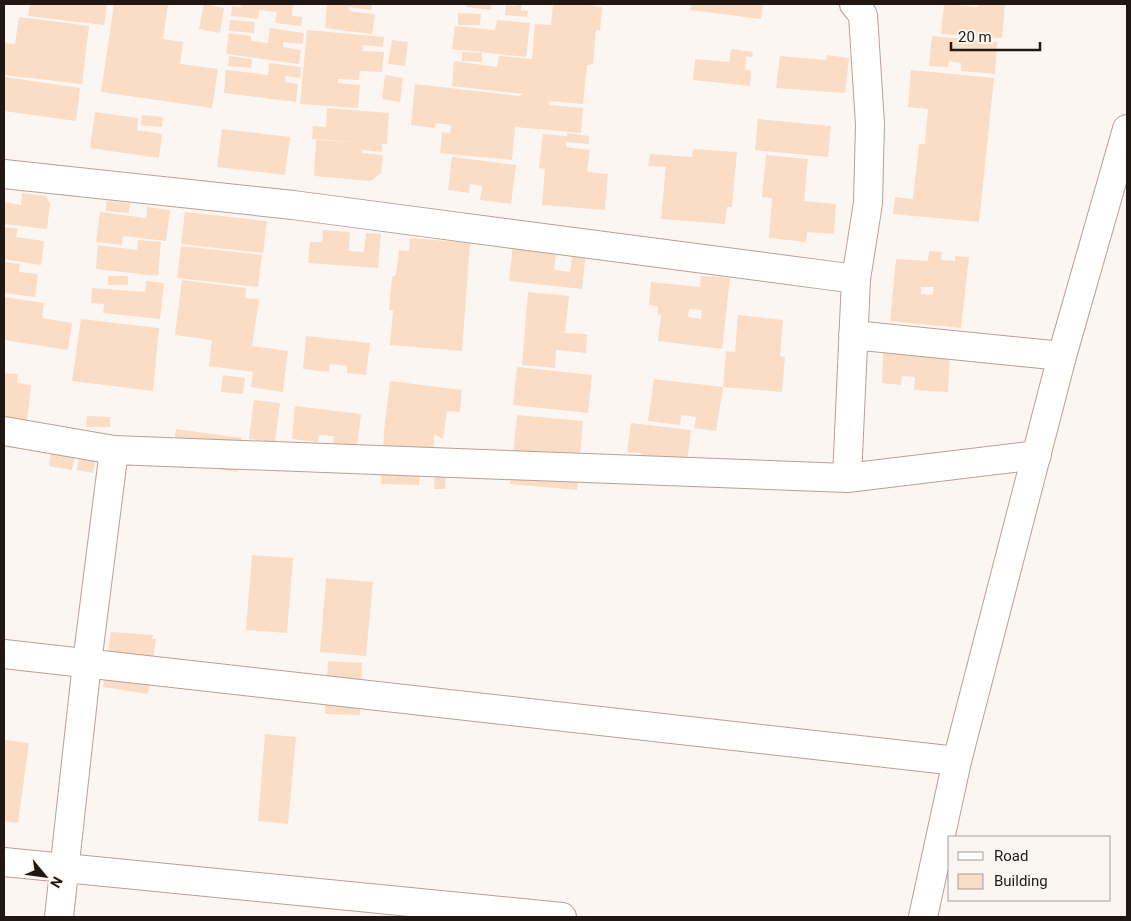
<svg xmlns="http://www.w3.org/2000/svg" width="1131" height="921" font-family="Roboto,sans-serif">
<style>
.building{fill:#fbdcc5;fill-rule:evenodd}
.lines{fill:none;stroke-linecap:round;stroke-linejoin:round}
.street-casing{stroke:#bb9f92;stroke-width:30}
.secondary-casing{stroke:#bb9f92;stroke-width:30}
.street{stroke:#fff;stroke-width:28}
.secondary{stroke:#fff;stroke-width:28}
</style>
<rect width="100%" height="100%" fill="#fcf6f3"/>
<path class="building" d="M 30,4 L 107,4 L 104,25 L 28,16 Z
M 114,4 L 168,4 L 163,39 L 183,42 L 180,64 L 218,69 L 212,108 L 101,92 Z
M 204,4 L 224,8 L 220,33 L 199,29 Z
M 241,4 L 293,4 L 292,16 L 302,17 L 301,26 L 275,23 L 277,12 L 259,10 L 258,19 L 231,16 L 232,6 L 241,7 Z
M 327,4 L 372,4 L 371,10 L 349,7 L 349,11 L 375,14 L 372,34 L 325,28 Z
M 467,4 L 491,4 L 491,10 L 466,7 Z
M 515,4 L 522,4 L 521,10 L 528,11 L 527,17 L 505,15 L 506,5 L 515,6 Z
M 553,4 L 581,4 L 602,7 L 600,30 L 596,30 L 593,64 L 587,65 L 583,104 L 549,101 L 549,105 L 583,108 L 581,133 L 515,127 L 512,160 L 440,153 L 442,132 L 450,133 L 451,125 L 436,123 L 434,128 L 411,125 L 415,84 L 518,96 L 524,94 L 452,86 L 454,61 L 497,67 L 499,56 L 532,59 L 535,24 L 551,25 Z
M 691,4 L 763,4 L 761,19 L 690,10 Z
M 944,4 L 978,7 L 978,4 L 1005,4 L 1002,38 L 941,34 Z
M 458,13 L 481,14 L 480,25 L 458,25 Z
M 19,17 L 89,26 L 82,84 L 4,75 L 4,43 L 15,44 Z
M 230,20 L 255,22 L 254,33 L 229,31 Z
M 497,20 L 530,23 L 526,57 L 452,49 L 455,26 L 495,30 Z
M 270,28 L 304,33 L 303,44 L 283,42 L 283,47 L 301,50 L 299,64 L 226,54 L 229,33 L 251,36 L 251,41 L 268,43 Z
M 307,30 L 384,37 L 383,47 L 363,45 L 363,51 L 384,52 L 382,72 L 360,71 L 359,80 L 338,79 L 338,83 L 360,85 L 358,108 L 300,104 Z
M 932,36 L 997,42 L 995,74 L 961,71 L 961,63 L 949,61 L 948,67 L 929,66 Z
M 392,40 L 408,42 L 405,66 L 388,64 Z
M 731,49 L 753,52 L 752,57 L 746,56 L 745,69 L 751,71 L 750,86 L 693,80 L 695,59 L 729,62 Z
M 462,52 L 482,53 L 482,62 L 462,61 Z
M 827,55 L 849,58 L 845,93 L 776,88 L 780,56 L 826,60 Z
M 229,56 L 252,59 L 251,68 L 228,66 Z
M 269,63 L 301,67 L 300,78 L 286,76 L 285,82 L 298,84 L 296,102 L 224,93 L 226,70 L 268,75 Z
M 911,70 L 994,78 L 979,222 L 893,214 L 895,197 L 913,199 L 919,144 L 925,144 L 928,109 L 908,107 Z
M 385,75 L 403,78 L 400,102 L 382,99 Z
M 4,77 L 80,88 L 76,121 L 4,111 Z
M 327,108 L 389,113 L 387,144 L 382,144 L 382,152 L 362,150 L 362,153 L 383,155 L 381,173 L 371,181 L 314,176 L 316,140 L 366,143 L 312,139 L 313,126 L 326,127 Z
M 95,112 L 138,118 L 137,130 L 162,134 L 159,158 L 90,148 Z
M 142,115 L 163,117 L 162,127 L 141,125 Z
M 758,119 L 831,126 L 828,157 L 755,150 Z
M 222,129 L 290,137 L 285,175 L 217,167 Z
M 567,133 L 589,136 L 589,144 L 566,142 L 566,147 L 590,150 L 587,172 L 608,174 L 605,210 L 542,205 L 545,169 L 539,168 L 543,134 L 567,136 Z
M 693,149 L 737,152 L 732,207 L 727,207 L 725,224 L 661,219 L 666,167 L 648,166 L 650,154 L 692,157 Z
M 766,155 L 808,159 L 804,201 L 836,204 L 834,234 L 807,232 L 806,242 L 769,238 L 772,198 L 762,197 Z
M 452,157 L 516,165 L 511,204 L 480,200 L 482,186 L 470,184 L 469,193 L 448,190 Z
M 22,193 L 46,196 L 50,204 L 47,229 L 4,224 L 4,202 L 21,205 Z
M 106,201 L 130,203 L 129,213 L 106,211 Z
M 147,207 L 170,210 L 166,241 L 123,236 L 122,245 L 96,242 L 100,212 L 146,218 Z
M 185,212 L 267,221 L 263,253 L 181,244 Z
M 4,227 L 18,229 L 16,237 L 44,241 L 41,265 L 4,259 Z
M 323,230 L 350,232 L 349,251 L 364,252 L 366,233 L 381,234 L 378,268 L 308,263 L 310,242 L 322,242 Z
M 410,238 L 470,243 L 462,351 L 390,345 L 393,310 L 389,310 L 392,277 L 396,275 L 399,250 L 409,251 Z
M 138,240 L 161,242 L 158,276 L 96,269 L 98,245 L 137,250 Z
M 513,244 L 557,249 L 554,270 L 570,272 L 573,249 L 586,250 L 582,289 L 509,281 Z
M 181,246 L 262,255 L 258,287 L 177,278 Z
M 929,251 L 942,252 L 941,260 L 955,261 L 955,256 L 969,257 L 961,328 L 890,321 L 896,259 L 928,261 ZM 921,287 L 934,287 L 933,295 L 921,294 Z
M 4,262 L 20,264 L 19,272 L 38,274 L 35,297 L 4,293 Z
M 108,276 L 128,276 L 128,285 L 108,285 Z
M 701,276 L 730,278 L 722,349 L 658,341 L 661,314 L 658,315 L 658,306 L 649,305 L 651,282 L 700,287 ZM 689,309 L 702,310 L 701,319 L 688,317 Z
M 182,280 L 246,288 L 245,298 L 259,299 L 252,346 L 288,351 L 283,392 L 251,387 L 253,372 L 209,366 L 212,340 L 175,335 Z
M 146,281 L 164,283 L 160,319 L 103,313 L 104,304 L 91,303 L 92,288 L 145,292 Z
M 528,292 L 569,296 L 565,333 L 587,334 L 586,353 L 556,350 L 555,368 L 522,365 Z
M 4,297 L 44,303 L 42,318 L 72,323 L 68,350 L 4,340 Z
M 738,315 L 783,320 L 780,356 L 785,357 L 782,392 L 723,387 L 726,351 L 735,352 Z
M 81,319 L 159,328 L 153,391 L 72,381 Z
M 306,336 L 370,343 L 366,375 L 347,373 L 347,366 L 330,364 L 329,372 L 303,369 Z
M 883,353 L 950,356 L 948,392 L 914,390 L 915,377 L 902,376 L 901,385 L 882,383 Z
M 517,367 L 592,375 L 588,413 L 513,405 Z
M 4,373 L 18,374 L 17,383 L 31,385 L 27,421 L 44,423 L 41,451 L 4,447 Z
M 223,375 L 245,378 L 243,394 L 221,392 Z
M 654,379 L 723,387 L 716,431 L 694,428 L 696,417 L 681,415 L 680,425 L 648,421 Z
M 390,381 L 462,390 L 460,412 L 447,411 L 443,439 L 434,434 L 433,459 L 447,459 L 445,489 L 434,489 L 435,473 L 420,473 L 419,485 L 381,484 L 384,432 Z
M 254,400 L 280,403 L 275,442 L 249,439 Z
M 295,406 L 361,414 L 357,447 L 333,445 L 334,436 L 319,435 L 318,442 L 292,439 Z
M 517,415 L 583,421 L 577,490 L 510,484 Z
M 87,416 L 110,417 L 110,427 L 86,427 Z
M 631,423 L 691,430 L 687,464 L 641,468 L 641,453 L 627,452 Z
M 176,429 L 242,438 L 237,472 L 171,462 Z
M 82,439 L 98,442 L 93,473 L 77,470 Z
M 52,446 L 76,449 L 72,470 L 49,466 Z
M 252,555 L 293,558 L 287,633 L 246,630 Z
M 326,578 L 373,582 L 366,656 L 320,652 Z
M 111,632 L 153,635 L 152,639 L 156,639 L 148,694 L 103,687 Z
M 328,661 L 362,663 L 360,715 L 325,714 Z
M 265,734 L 296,737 L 288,824 L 258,821 Z
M 4,740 L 29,743 L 18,823 L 4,821 Z"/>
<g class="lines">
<defs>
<path id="street" d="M 4,174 L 293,205 L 856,279 L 868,203 L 870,124 L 863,15 L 854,4
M 853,335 L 1062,356
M 4,431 L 114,450 L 847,478 L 1037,455
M 847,478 L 856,279
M 4,654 L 957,761
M 4,862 L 562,917
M 59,917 L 87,663 L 114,450"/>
<path id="secondary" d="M 923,917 L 957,761 L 1062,356 L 1127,129"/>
</defs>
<use href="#street" class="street-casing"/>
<use href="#secondary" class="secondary-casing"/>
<use href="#street" class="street"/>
<use href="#secondary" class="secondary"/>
</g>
<rect width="1131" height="921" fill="none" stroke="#221813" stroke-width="10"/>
<rect x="948" y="836" width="162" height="65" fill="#fcf6f3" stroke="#a59d99"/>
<rect x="958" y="852" width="25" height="8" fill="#ffffff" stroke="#a59d99"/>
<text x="994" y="861" font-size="15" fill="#221813">Road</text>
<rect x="958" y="874" width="25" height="15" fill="#fbdcc5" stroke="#a59d99"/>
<text x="994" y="886" font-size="15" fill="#221813">Building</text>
<g transform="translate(45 876) rotate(119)" stroke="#fcf6f3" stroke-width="4" paint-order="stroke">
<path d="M0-4L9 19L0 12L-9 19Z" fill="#221813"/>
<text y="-8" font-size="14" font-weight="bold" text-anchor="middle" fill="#221813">N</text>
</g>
<path d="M951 42v8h89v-8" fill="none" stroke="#221813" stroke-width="2.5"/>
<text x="958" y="42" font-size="15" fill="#221813" stroke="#fcf6f3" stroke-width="4" paint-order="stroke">20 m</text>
</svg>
